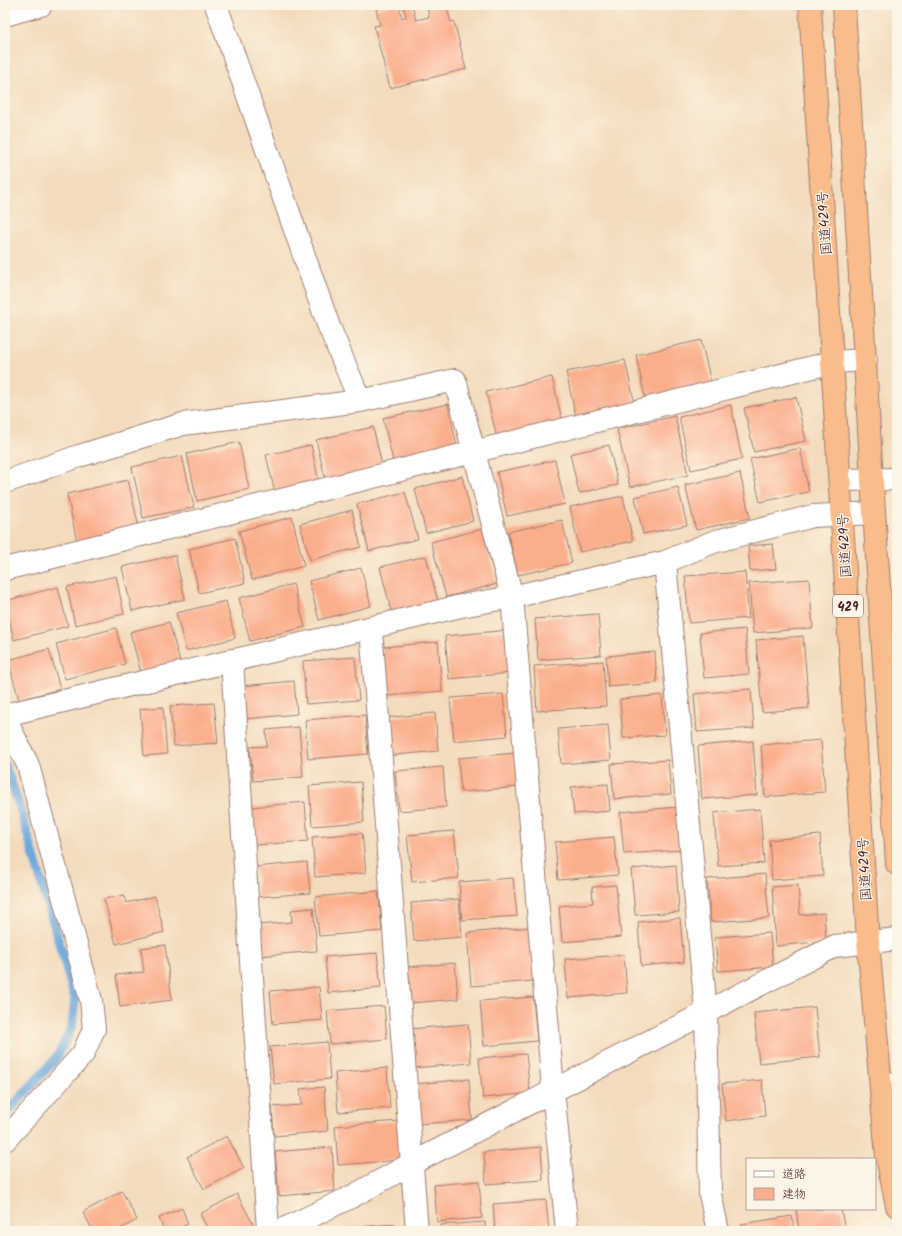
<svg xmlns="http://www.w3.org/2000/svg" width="902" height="1236" font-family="Kalam,'Klee One',sans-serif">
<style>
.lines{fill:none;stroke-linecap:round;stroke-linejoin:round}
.stream{stroke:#6aa7dc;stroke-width:9}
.building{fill:#fbae8c}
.street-casing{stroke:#9e7d74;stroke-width:24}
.highway-casing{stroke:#9e7d74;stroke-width:24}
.street{stroke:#fff;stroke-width:22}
.highway{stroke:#f9bc8a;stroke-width:22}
.labels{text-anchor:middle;stroke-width:3;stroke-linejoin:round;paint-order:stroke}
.shield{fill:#fcf5e5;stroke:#7f5f63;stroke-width:1}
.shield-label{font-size:13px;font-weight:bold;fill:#4a1f2b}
.street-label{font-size:14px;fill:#4a1f2b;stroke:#fcf5e5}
</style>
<rect width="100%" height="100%" fill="#fcf5e5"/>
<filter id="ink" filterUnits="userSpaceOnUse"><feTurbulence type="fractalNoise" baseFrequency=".025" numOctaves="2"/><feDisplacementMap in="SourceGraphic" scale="8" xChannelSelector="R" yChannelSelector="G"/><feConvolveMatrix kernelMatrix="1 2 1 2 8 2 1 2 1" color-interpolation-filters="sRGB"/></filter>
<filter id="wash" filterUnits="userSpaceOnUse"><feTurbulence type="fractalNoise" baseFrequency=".012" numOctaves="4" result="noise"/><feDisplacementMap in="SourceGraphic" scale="16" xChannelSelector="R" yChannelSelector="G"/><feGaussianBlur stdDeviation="0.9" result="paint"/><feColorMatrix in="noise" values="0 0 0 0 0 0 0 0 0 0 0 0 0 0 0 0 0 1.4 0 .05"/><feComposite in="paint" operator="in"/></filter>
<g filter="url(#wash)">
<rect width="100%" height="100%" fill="#f3dbbc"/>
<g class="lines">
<path class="stream" d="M 5,765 L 20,808 L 75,998 L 72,1027 L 57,1057 L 5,1115"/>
</g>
<g id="blocks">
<path class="building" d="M 393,5 L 399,5 L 402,18 L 406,17 L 403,5 L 412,5 L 416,20 L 429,17 L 427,7 L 446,5 L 451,22 L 454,21 L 466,69 L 390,88 L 374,26 L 380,25 L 376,9 Z
M 701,340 L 712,387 L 646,402 L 636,355 Z
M 625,360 L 636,409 L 577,422 L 566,372 Z
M 552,377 L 563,424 L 497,438 L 486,392 Z
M 796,397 L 806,441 L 754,452 L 744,408 Z
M 448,404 L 457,447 L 393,461 L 383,418 Z
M 731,405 L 742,459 L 691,470 L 679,417 Z
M 675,416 L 688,475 L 630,487 L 617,429 Z
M 373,427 L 383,469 L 326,482 L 316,440 Z
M 239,442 L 249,489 L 197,501 L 187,454 Z
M 311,445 L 319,483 L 275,493 L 266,455 Z
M 609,445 L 618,485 L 579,493 L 570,454 Z
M 800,448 L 809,492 L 760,502 L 750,459 Z
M 182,456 L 194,507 L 143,518 L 132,467 Z
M 555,460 L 565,504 L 507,516 L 497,472 Z
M 740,473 L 750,518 L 696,530 L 685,485 Z
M 462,476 L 473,521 L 426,533 L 415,489 Z
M 128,480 L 140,532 L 78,546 L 67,494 Z
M 678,487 L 687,525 L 643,534 L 635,497 Z
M 405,492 L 418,539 L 369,551 L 357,504 Z
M 623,496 L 633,541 L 580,552 L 570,507 Z
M 352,510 L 361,547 L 310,560 L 300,524 Z
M 292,517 L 304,566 L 252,580 L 239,531 Z
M 562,520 L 572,563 L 518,575 L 508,532 Z
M 482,529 L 497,584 L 446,597 L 431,542 Z
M 235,538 L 245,583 L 199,593 L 189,549 Z
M 773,544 L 776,569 L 750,571 L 748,546 Z
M 175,555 L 185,599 L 132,611 L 122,567 Z
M 426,556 L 438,602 L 392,614 L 380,567 Z
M 361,568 L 371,606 L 319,620 L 309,581 Z
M 745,572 L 749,618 L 689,623 L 685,576 Z
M 116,576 L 124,614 L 75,625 L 67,587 Z
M 809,579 L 813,628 L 753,633 L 749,583 Z
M 293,584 L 305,627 L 250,641 L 239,598 Z
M 58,587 L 68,626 L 14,640 L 5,601 Z
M 226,601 L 235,638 L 186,651 L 176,613 Z
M 598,614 L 601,655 L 538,660 L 535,619 Z
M 169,622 L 180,662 L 141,672 L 130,632 Z
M 116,628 L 125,664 L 65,679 L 56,644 Z
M 745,629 L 749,674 L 704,678 L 700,633 Z
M 509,630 L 512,673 L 449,679 L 445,636 Z
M 803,636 L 809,708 L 762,712 L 756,640 Z
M 438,642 L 442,691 L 386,696 L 382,647 Z
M 49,649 L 60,689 L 19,700 L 8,660 Z
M 655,652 L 657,683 L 608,687 L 606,656 Z
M 355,657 L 359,700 L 306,704 L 303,661 Z
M 603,661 L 606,706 L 537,711 L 534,666 Z
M 294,681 L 297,714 L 245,719 L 242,686 Z
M 751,689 L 754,728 L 697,732 L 694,694 Z
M 503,694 L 507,736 L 454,741 L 450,698 Z
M 662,695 L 665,735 L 623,738 L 620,699 Z
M 214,703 L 218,743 L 174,746 L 170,706 Z
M 163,707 L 167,754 L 144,756 L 140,709 Z
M 435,713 L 438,751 L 386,756 L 383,718 Z
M 365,715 L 368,754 L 308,759 L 305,720 Z
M 608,725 L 611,760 L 561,764 L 558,729 Z
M 299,727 L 303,777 L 253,781 L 250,747 L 267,746 L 266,730 Z
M 821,740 L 825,792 L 765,797 L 761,745 Z
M 753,741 L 757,795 L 702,799 L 698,746 Z
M 516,753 L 519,787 L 461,792 L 458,758 Z
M 668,760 L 671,794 L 614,799 L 611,764 Z
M 443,767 L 446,807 L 399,811 L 395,771 Z
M 361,782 L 364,822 L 312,826 L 309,786 Z
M 608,784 L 610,811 L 574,814 L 571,787 Z
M 305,802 L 308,841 L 255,845 L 251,807 Z
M 678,807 L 681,850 L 624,854 L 620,812 Z
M 760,809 L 764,863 L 718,866 L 714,813 Z
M 454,831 L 459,878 L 412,882 L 407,835 Z
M 362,833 L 366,873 L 315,877 L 312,837 Z
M 820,835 L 823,876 L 772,880 L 769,840 Z
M 614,837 L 618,875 L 558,880 L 555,842 Z
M 307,862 L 310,893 L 258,897 L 256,867 Z
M 676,865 L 679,912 L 635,915 L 631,869 Z
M 765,874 L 769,918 L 711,922 L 707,879 Z
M 513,878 L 517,916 L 462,920 L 459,882 Z
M 616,885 L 621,937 L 562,942 L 559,906 L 593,903 L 592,887 Z
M 798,885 L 800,915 L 824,913 L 826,941 L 776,946 L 772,887 Z
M 378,891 L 382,931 L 319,936 L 315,897 Z
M 124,895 L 126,903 L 155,896 L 164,932 L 116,944 L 104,899 Z
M 459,899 L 462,937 L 414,941 L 411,903 Z
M 313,908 L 317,951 L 260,956 L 258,925 L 292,922 L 291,910 Z
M 680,918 L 684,962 L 641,966 L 638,922 Z
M 530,927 L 534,981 L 471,986 L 467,933 Z
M 770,933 L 773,967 L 718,971 L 715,937 Z
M 165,945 L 172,1000 L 120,1007 L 116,975 L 144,972 L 141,948 Z
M 377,953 L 381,988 L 328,993 L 325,957 Z
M 624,955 L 627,993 L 568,998 L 565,959 Z
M 455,963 L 458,999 L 411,1003 L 408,967 Z
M 319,987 L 322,1020 L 273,1024 L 270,991 Z
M 533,997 L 537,1041 L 484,1046 L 480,1001 Z
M 384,1006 L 387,1039 L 330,1044 L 327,1011 Z
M 815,1007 L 820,1057 L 759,1063 L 754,1013 Z
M 468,1024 L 471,1063 L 413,1068 L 409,1029 Z
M 327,1042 L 330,1079 L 274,1084 L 270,1047 Z
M 526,1054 L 530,1093 L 483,1098 L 479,1058 Z
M 387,1068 L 390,1108 L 338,1112 L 335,1073 Z
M 469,1079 L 472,1120 L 418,1124 L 414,1084 Z
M 762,1080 L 765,1116 L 726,1121 L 722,1084 Z
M 324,1087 L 328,1131 L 274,1136 L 272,1107 L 302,1105 L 300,1089 Z
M 399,1121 L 402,1160 L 338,1165 L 335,1126 Z
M 227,1136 L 244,1168 L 204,1189 L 187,1157 Z
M 332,1147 L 335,1191 L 279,1196 L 275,1152 Z
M 541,1147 L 543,1180 L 486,1184 L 484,1152 Z
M 479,1181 L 482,1218 L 437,1222 L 434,1185 Z
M 122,1191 L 137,1220 L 116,1231 L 93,1231 L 83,1212 Z
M 237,1194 L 257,1231 L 209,1231 L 200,1214 Z
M 546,1200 L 549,1231 L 495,1231 L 493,1204 Z
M 182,1208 L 188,1224 L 173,1231 L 164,1231 L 159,1218 Z
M 796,1209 L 841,1209 L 845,1231 L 799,1231 Z
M 792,1216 L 794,1231 L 742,1231 L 741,1224 Z
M 485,1222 L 486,1231 L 441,1231 L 441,1225 Z
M 394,1224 L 395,1231 L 345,1231 L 345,1228 Z"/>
</g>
</g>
<g filter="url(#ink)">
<use href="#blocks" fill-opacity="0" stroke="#9e7d74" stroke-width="1"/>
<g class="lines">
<defs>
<path id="street" d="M 216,5 L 328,324 L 360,401 L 455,380 L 512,597 L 553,1090 L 567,1231
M 5,15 L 41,5
M 840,480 L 897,479
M 5,482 L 79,456 L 183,424 L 360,401
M 665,562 L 706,1012 L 710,1194 L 718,1231
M 5,569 L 833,362 L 866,360
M 371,628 L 417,1231
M 232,660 L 268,1231
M 5,715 L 461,606 L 512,597 L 665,562 L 713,542 L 813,516 L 874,513
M 5,718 L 28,765 L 91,1000 L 94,1029 L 83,1054 L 5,1140
M 881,1085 L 897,1083
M 280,1231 L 351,1197 L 413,1163 L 835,946 L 897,939"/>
<path id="highway" d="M 810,5 L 868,941 L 887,1157 L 897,1206
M 844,5 L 872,480 L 897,864"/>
</defs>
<use href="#street" class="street-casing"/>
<use href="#highway" class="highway-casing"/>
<use href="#street" class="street"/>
<use href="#highway" class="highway"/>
</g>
</g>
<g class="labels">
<rect class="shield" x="833" y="595" width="30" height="22" rx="3"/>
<g class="shield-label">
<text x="848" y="611">429</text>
</g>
<g class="street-label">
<text transform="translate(824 223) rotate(-94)" y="5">国道429号</text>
<text transform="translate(844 546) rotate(-93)" y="5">国道429号</text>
<text transform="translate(864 869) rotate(-93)" y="5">国道429号</text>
</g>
</g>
<rect width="902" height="1236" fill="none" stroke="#fcf5e5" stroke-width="20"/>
<rect x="746" y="1158" width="130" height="52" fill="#fcf5e5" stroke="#b59f9b"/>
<rect x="754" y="1171" width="20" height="6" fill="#ffffff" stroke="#b59f9b"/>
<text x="782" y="1178" font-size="12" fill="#4a1f2b">道路</text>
<rect x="754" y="1188" width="20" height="12" fill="#fbae8c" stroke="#b59f9b"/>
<text x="782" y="1198" font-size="12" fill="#4a1f2b">建物</text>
</svg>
